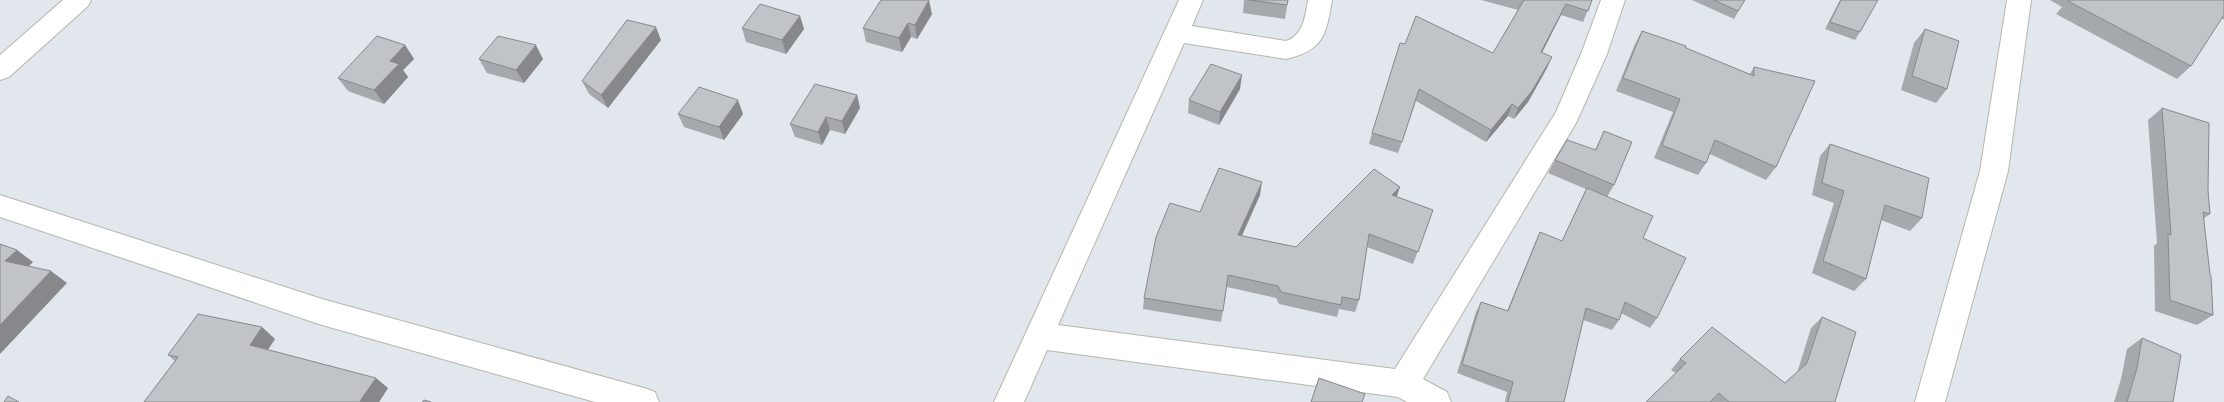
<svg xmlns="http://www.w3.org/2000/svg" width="2224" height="402" font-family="'Archivo Narrow',sans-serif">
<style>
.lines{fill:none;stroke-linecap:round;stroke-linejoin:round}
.minor-casing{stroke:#b7b5ad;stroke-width:2}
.tertiary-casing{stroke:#b7b5ad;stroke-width:2}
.minor{fill:#fff;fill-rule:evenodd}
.tertiary{fill:#fff;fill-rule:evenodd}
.wall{fill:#a5a8ac}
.shaded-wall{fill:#86888c}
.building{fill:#c0c3c8;stroke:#86888c}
</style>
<rect width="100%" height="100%" fill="#e1e7ed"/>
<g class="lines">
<defs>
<path id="minor" d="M 1179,0 L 1203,0 L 1192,26 L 1286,41 C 1304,35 1305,16 1308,0 L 1332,0 C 1326,35 1324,50 1286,59 L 1184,43 L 1058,325 L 1395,369 L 1556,112 L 1581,54 L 1601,0 L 1625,0 L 1607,54 L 1576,123 L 1423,379 L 1447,392 L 1451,402 L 1407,402 L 1398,397 L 1047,350 L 1024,402 L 994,402 Z
M 2007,0 L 2031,0 L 2008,171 L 1945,402 L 1915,402 L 1980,171 Z
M 0,195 L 322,299 L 644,388 L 655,392 L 659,402 L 595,402 L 322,325 L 0,217 Z"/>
<path id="tertiary" d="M 63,0 L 91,0 L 88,6 L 9,77 L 0,80 L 0,55 Z"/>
</defs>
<use href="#minor" class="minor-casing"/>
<use href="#tertiary" class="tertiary-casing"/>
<use href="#minor" class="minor"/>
<use href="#tertiary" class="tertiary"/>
</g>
<path class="wall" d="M 1244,0 L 1288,0 L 1285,19 L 1243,13 Z
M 1481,0 L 1592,0 L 1583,22 L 1561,15 L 1542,53 L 1547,68 L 1528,102 L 1514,119 L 1508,116 L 1486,142 L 1416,101 L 1398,153 L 1369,144 L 1372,133 L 1405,44 L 1493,53 L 1518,10 Z
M 1692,0 L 1745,0 L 1734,19 Z
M 1840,0 L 1878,0 L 1860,32 L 1855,40 L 1825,29 Z
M 2050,0 L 2224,0 L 2224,20 L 2222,18 L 2191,66 L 2177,79 L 2056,14 L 2062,7 Z
M 932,14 L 917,39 L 911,37 L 902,52 L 866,42 L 863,28 Z
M 800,16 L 804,29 L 786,54 L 746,42 L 742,28 Z
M 1925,29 L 1947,89 L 1936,103 L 1901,90 L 1914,43 Z
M 1642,31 L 1750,74 L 1754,67 L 1776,167 L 1766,180 L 1710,154 L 1706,163 L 1698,175 L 1654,158 L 1673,112 L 1616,91 L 1635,44 Z
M 661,40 L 608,108 L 589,94 L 582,81 Z
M 405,45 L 414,59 L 403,70 L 408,77 L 384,104 L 348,91 L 338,78 Z
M 479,59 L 543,59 L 524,83 L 487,73 Z
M 1240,89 L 1219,125 L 1188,113 L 1189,100 Z
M 857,95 L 860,108 L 845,134 L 830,130 L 822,145 L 795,137 L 790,124 Z
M 2162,108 L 2208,190 L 2210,214 L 2203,219 L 2213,315 L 2197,325 L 2155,311 L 2154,246 L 2157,243 L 2148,120 Z
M 678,114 L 743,114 L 724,140 L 684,127 Z
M 1604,131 L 1614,185 L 1607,197 L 1643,238 L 1657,318 L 1650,328 L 1621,313 L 1619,320 L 1612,330 L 1583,320 L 1564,402 L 1505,402 L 1507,392 L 1457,373 L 1476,312 L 1481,302 L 1507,311 L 1535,243 L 1540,232 L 1562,241 L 1586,189 L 1548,173 L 1555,160 L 1595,150 Z
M 1830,144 L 1922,218 L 1910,231 L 1881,220 L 1866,279 L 1854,291 L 1812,273 L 1834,203 L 1812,195 L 1820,156 Z
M 1260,195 L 1242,236 L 1296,247 L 1397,197 L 1433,210 L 1413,264 L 1367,247 L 1359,300 L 1355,312 L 1339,309 L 1337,317 L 1279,304 L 1276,298 L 1227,287 L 1221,322 L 1143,309 L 1144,298 L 1200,212 Z
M 1822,317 L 1835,402 L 1646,402 L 1676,373 L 1671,370 L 1680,359 L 1785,383 L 1797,373 L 1811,328 Z
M 2142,338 L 2173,402 L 2114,402 L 2121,379 L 2127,349 Z
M 275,339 L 268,350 L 388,388 L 379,402 L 144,402 L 175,361 L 168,355 Z"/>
<path class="shaded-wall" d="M 929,0 L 932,14 L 917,39 L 915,25 Z
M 1566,4 L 1561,15 L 1536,64 L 1541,52 Z
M 800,16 L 804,29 L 786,54 L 782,40 Z
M 908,23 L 911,37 L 902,52 L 899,38 Z
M 656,27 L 661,40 L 608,108 L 601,95 Z
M 405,45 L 414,59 L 403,70 L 408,77 L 384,104 L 374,90 L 390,61 Z
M 536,45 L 543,59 L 524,83 L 516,70 Z
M 1552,57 L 1547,68 L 1528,102 L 1514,119 L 1518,108 Z
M 1242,75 L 1240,89 L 1219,125 L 1220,112 Z
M 857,95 L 860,108 L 845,134 L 842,121 Z
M 738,100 L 743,114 L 724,140 L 719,127 Z
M 1512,104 L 1508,116 L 1486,142 L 1491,130 Z
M 826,117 L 830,130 L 822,145 L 818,132 Z
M 1262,182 L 1260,195 L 1236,248 L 1238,235 Z
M 1400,187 L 1396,199 L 1392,195 Z
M 17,250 L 33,262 L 22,273 L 5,261 Z
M 51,271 L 67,283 L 0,354 L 0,325 Z
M 262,327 L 275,339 L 263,356 L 250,345 Z
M 376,378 L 388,388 L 379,402 L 361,402 L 360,401 Z"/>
<path class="building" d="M 881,0 L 929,0 L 915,25 L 908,23 L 899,38 L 863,28 Z
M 1249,0 L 1288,0 L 1287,5 Z
M 1524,0 L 1592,0 L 1588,11 L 1566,4 L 1541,52 L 1552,57 L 1532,91 L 1518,108 L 1512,104 L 1491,130 L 1419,89 L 1402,142 L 1372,133 L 1400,43 L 1405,44 L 1416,16 L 1493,53 Z
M 1714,0 L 1745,0 L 1738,11 Z
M 1841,0 L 1878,0 L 1860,32 L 1830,22 Z
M 2068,0 L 2224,0 L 2224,15 L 2191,66 L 2068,1 Z
M 760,4 L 800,16 L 782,40 L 742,28 Z
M 627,20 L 656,27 L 601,95 L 582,81 Z
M 1925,29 L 1959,41 L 1947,89 L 1912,76 Z
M 1642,31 L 1686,46 L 1686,48 L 1754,76 L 1754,67 L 1815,81 L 1776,167 L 1715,140 L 1706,163 L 1662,145 L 1680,99 L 1623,78 Z
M 377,36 L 405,45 L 390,61 L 399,64 L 374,90 L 338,78 Z
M 498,36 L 536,45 L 516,70 L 479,59 Z
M 1211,64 L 1242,75 L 1220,112 L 1189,100 Z
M 815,84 L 857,95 L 842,121 L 826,117 L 818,132 L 790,124 Z
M 699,87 L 738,100 L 719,127 L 678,114 Z
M 2162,108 L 2209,123 L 2208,190 L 2210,214 L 2203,212 L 2210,275 L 2211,276 L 2213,315 L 2170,300 L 2168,234 L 2171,235 Z
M 1604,131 L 1632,142 L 1614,185 L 1555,160 L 1567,140 L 1596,150 Z
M 1830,144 L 1929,178 L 1922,218 L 1885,205 L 1866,279 L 1823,261 L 1844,191 L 1822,183 Z
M 1219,168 L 1262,182 L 1238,235 L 1296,247 L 1374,169 L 1400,187 L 1392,195 L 1433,210 L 1418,252 L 1369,234 L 1359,300 L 1342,297 L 1341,305 L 1281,292 L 1278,286 L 1228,275 L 1223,311 L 1144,298 L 1156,237 L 1170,203 L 1200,212 Z
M 1587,188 L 1653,216 L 1643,238 L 1686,258 L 1657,318 L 1625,302 L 1619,320 L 1586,308 L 1564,402 L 1508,402 L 1513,382 L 1462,364 L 1481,302 L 1508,311 L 1540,232 L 1562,241 Z
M 0,244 L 17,250 L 5,261 L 51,271 L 0,325 Z
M 198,314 L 262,327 L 250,345 L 376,378 L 360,401 L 363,402 L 144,402 L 178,357 L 168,355 Z
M 1822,317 L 1856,332 L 1835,402 L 1729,402 L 1719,393 L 1710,402 L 1646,402 L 1686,363 L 1680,359 L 1712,327 L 1785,383 L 1807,363 Z
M 2142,338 L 2181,355 L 2173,402 L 2127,402 L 2137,368 Z
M 1319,378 L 1365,394 L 1362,402 L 1311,402 Z
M 8,396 L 19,402 L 4,402 Z
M 424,400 L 431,402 L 422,402 Z"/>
</svg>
